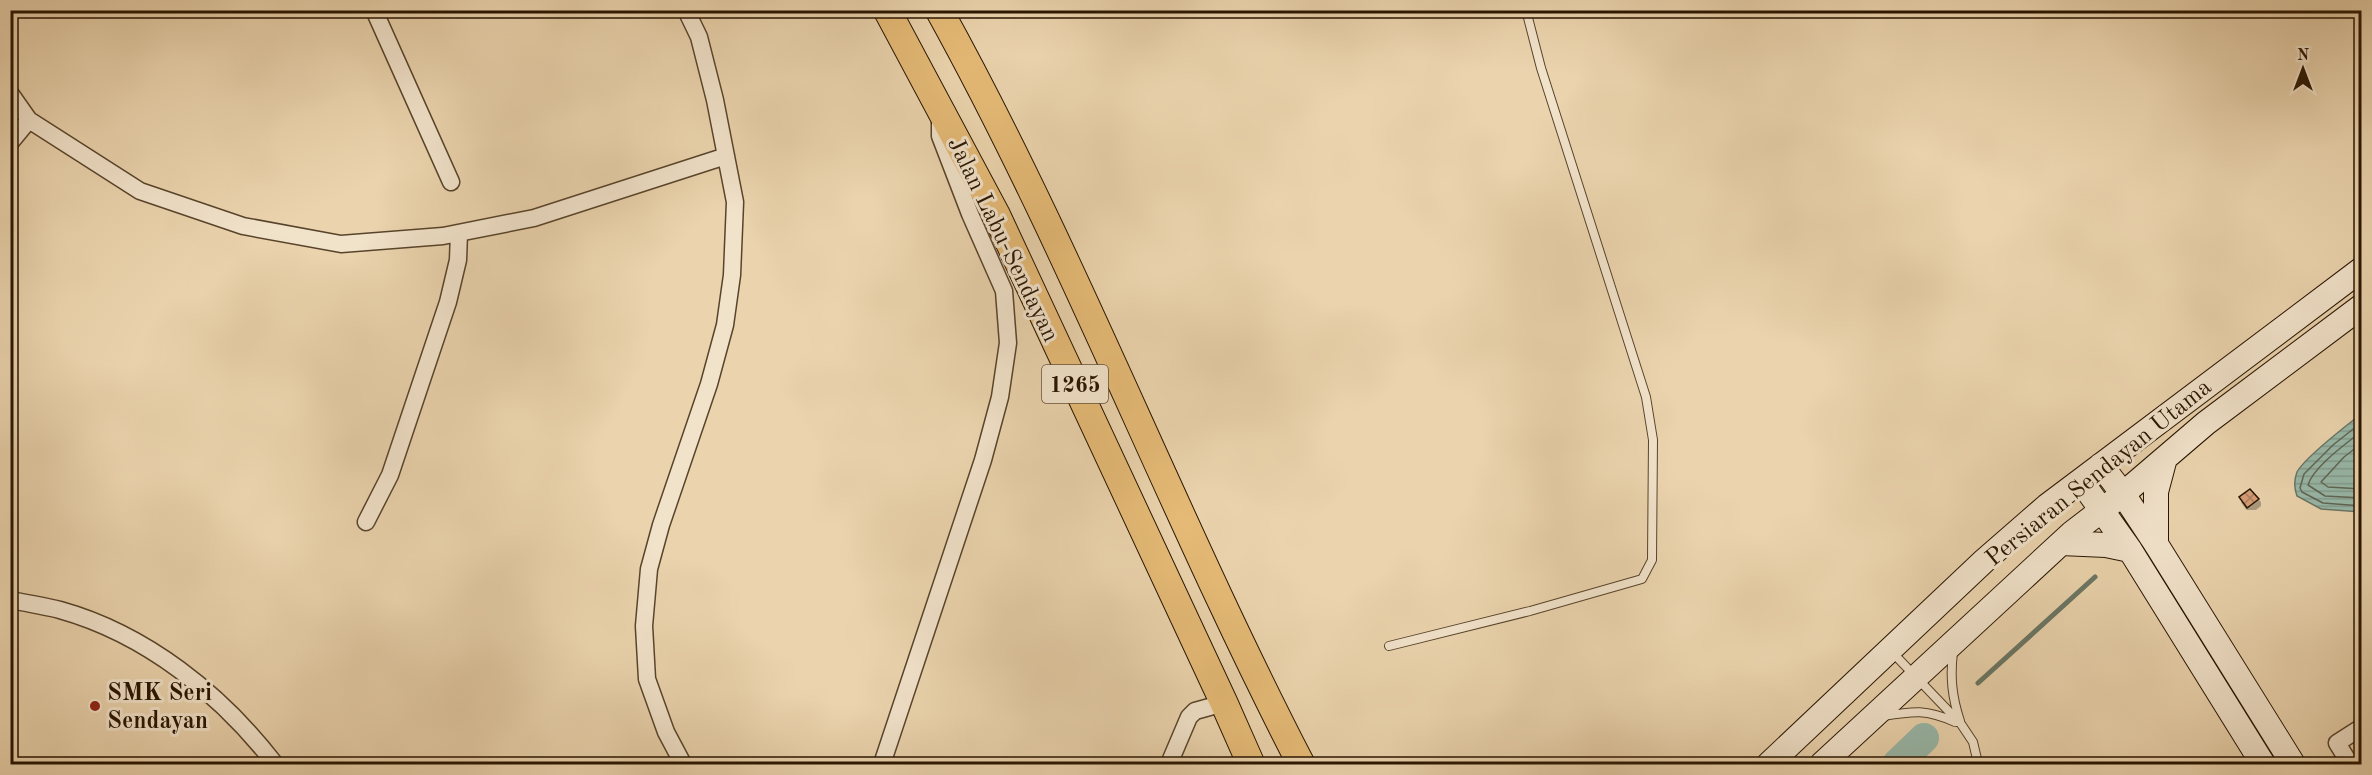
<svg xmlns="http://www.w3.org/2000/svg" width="2372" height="775" font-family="'Old Standard TT',serif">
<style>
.water{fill:url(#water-rules);stroke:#6b7765;stroke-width:1.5}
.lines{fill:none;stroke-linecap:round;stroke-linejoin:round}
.shore{stroke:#606654;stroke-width:1.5}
.stream{stroke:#6b7765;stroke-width:5}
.river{stroke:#98b8a9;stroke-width:30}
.building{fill:url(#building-cross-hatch);stroke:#281500;stroke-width:1.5;filter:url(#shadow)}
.lane-casing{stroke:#58442b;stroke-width:10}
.street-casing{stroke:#58442b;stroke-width:19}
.secondary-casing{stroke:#281500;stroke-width:26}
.primary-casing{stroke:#281500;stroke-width:29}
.lane{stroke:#f1e2ca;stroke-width:8}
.street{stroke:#f1e2ca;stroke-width:16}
.secondary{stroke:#f1e2ca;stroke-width:24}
.primary{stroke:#e5ba76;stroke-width:27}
.poi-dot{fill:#8f2418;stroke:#f1e2ca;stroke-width:2}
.labels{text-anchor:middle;stroke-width:6;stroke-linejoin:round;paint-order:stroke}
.shield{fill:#f1e2ca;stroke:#64523d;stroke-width:1.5}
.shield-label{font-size:22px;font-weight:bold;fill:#281500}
.street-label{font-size:24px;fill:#281500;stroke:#f1e2ca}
.poi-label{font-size:24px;font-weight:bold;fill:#281500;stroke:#f1e2ca;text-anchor:start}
</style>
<defs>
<pattern id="water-rules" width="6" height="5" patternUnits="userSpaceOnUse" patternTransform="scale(1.5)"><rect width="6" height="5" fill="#98b8a9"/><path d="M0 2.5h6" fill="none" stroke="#839d90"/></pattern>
<pattern id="building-cross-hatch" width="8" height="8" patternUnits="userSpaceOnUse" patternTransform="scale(1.5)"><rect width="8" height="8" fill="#d59d74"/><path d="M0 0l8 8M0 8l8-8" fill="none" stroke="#ad7f5d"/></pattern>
<filter id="shadow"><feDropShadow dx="3" dy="5.5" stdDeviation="0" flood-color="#0004"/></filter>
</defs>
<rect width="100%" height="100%" fill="#ead3ad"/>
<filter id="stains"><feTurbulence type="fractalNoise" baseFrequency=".00333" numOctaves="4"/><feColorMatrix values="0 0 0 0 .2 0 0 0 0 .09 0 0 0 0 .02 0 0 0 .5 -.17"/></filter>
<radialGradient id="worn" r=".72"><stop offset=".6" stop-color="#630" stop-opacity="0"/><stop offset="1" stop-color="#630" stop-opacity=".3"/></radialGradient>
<path class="water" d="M 2361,414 L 2361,512 L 2321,509 L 2297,496 C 2294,488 2294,480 2297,472 C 2305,457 2346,426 2361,414 Z"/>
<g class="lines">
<path class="shore" d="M 2362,422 L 2333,445 L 2304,474 L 2300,488 L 2302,492 L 2323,503 L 2362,506
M 2362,431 C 2347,443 2313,467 2308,485 L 2325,496 L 2362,498
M 2362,443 L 2344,457 L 2321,482 L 2328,487 L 2362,489"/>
<path class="stream" d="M 1978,683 L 2095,577"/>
<path class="river" d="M 1897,764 L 1924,738"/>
</g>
<path class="building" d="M 2250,489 L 2259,499 L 2247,508 L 2239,497 Z"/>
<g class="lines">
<defs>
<path id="lane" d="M 1389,646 L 1530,611 L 1642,579 L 1652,560 L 1653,440 L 1646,397 L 1541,68 L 1526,10
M 1892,652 L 1961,724 L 1973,742 L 1977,759 L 1971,764
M 1953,652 C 1950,677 1952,697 1960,721
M 1883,716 C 1914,711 1926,709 1955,722"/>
<path id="street" d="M 374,10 L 451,182
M 10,93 L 29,120 L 140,191 L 243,226 L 341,244 L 443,236 L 534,218 L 726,156
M 10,143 L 29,120
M 366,522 L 390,475 L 448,302 L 458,260 L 459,233
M 10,600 C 27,603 44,606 60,610 C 146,634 221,694 275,764
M 683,764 L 666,732 L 647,679 L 644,626 L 649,569 L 661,525 L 709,384 L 725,325 L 732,275 L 735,202 L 715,100 L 699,37 L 686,10
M 882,764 L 983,460 L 1000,397 L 1008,343 L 1004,291 L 970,214 L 940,136 L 940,123
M 1169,764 L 1189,717 L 1195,711 L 1224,703
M 2350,764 L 2337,743 L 2362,727"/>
<path id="secondary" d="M 2101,465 L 2123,494 L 2156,544 L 2293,764
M 2081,481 L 2130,550 L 2263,764
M 2061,543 L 2106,545 L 2130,550
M 2156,544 L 2156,492 L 2165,458
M 1769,764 L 1985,560 L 2047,506 L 2362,269
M 1822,764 L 2072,533 L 2123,494 L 2206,423 L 2362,306"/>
<path id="primary" d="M 887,10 L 996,214 L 1224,703 L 1251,764
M 939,10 C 1074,254 1173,517 1301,764"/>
</defs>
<use href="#lane" class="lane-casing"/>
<use href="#street" class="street-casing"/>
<use href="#secondary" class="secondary-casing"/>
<use href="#primary" class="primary-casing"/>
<use href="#lane" class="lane"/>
<use href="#street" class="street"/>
<use href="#secondary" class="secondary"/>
<use href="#primary" class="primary"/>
</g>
<circle class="poi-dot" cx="95" cy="706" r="6"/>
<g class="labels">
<rect class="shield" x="1042" y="365" width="66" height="38" rx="4.5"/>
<g class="shield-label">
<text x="1075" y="392">1265</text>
</g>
<g class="street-label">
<text transform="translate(1004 239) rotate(64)" y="8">Jalan Labu-Sendayan</text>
<text transform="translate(2098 472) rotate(-39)" y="8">Persiaran Sendayan Utama</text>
</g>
<g class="poi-label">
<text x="107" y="700">SMK Seri<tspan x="107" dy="28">Sendayan</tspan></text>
</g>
</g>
<rect width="2372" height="775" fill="none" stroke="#ead3ad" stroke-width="36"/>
<rect x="12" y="12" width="2348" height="751" fill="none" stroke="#281500" stroke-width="3"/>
<rect x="18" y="18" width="2336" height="739" fill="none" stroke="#281500" stroke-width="1.5"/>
<g transform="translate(2303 69)" stroke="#f1e2ca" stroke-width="4.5" paint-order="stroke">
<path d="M0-4.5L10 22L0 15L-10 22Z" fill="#281500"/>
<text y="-9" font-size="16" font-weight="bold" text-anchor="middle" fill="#281500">N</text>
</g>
<rect width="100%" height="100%" filter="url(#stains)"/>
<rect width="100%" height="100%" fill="url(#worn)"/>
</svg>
